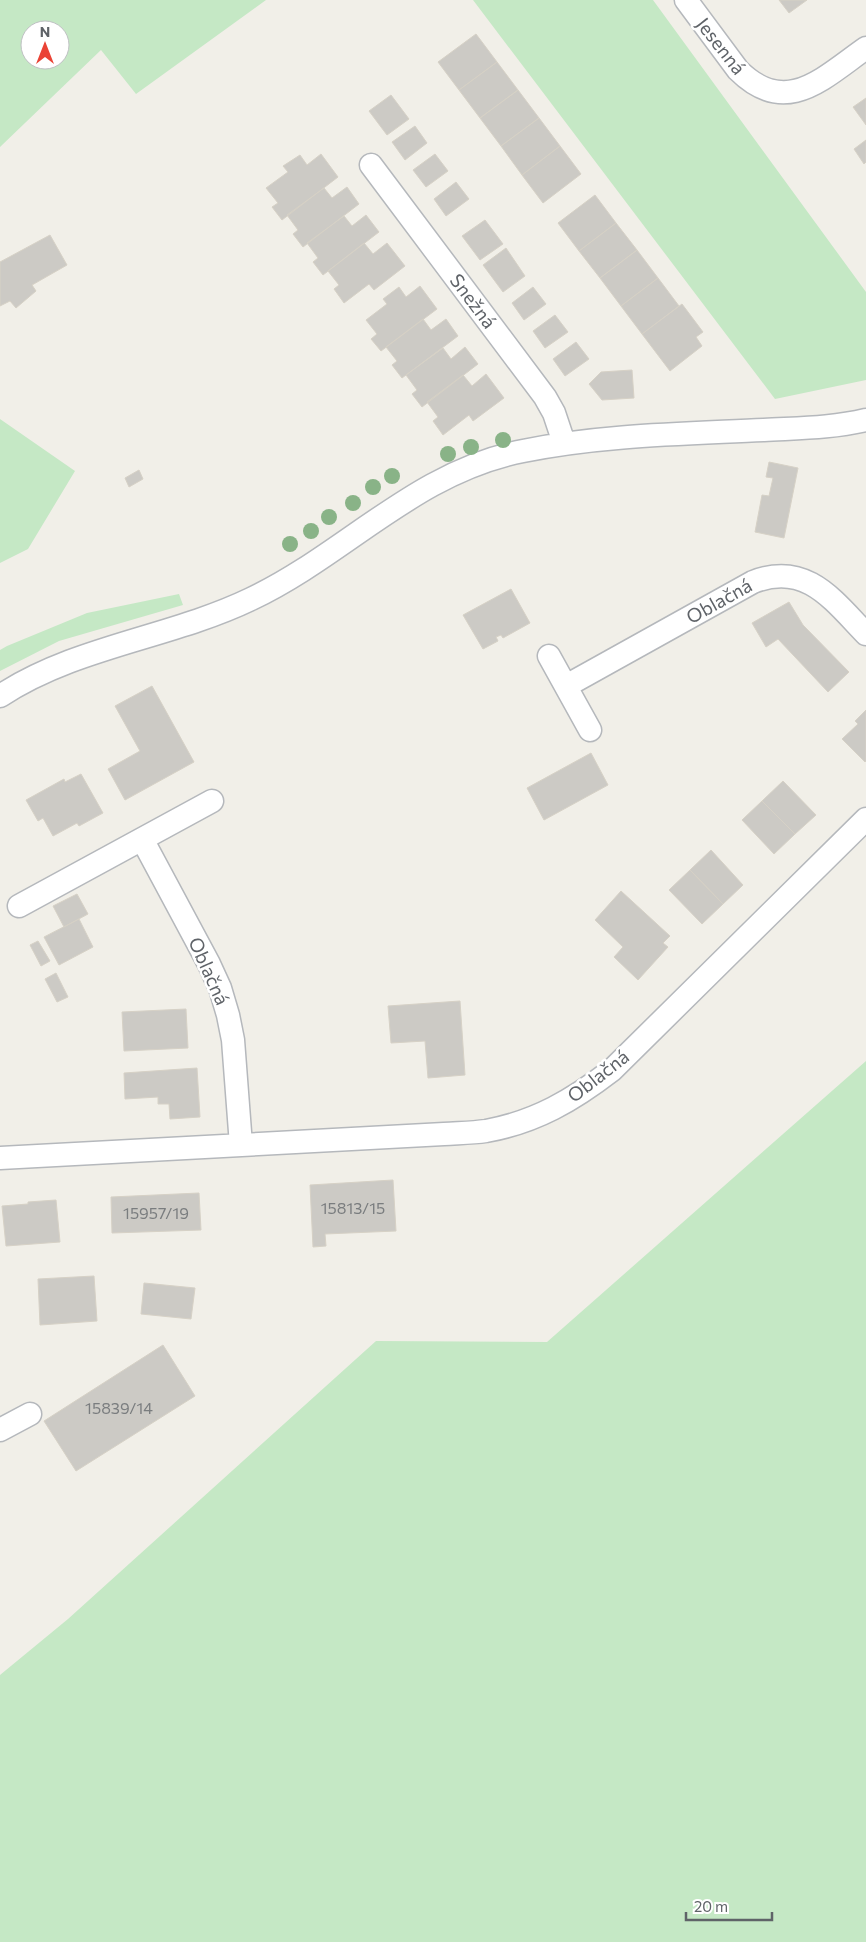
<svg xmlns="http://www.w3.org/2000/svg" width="866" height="1942" font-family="Commissioner,sans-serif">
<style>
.green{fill:#c5e8c5;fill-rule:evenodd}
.building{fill:#cccac5;stroke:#d6d1c6}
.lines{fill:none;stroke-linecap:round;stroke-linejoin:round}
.minor-casing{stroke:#b5b8bc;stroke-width:25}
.minor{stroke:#fff;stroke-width:22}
.tree{fill:#89b387}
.labels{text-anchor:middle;stroke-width:5;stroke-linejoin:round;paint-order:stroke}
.number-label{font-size:16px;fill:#7a7d7f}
.street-label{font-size:19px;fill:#5f6368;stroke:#fff}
</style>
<rect width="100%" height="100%" fill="#f1efe8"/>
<path class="green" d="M 0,0 L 266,0 L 136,94 L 101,50 L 0,147 ZM 30,30 L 60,30 L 60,60 L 30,60 Z
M 473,0 L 653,0 L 866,292 L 866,380 L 775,399 Z
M 0,419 L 75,471 L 28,549 L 0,563 Z
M 179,594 L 183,605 L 59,641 L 0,671 L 0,650 L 7,646 L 87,613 Z
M 866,1061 L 866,1942 L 0,1942 L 0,1675 L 68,1619 L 376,1341 L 547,1342 Z"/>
<path class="building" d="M 779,0 L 807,0 L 789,13 Z
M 476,34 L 497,62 L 459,90 L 438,62 Z
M 497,62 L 518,90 L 480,118 L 459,90 Z
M 518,90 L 539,118 L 501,146 L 480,118 Z
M 391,95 L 409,119 L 387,135 L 369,111 Z
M 866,98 L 866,125 L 853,107 Z
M 539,118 L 560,146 L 522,175 L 501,146 Z
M 415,126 L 427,143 L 405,160 L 392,142 Z
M 866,140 L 866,162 L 864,164 L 854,149 Z
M 560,146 L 581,174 L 543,203 L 522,175 Z
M 321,154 L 338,177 L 282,220 L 272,207 L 278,203 L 266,188 L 288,172 L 283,166 L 300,155 L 307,165 Z
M 435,154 L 448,171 L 426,187 L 413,170 Z
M 456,182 L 469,199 L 446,216 L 434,199 Z
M 347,187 L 359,204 L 303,247 L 293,234 L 298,230 L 287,215 L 324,188 L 332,198 Z
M 595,195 L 616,223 L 579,251 L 558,223 Z
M 366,215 L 379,232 L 323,275 L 313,262 L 318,258 L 307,243 L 344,216 L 352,226 Z
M 485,220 L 503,244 L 480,260 L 462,236 Z
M 616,223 L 637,250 L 600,278 L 579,251 Z
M 50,235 L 67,265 L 32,285 L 36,291 L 16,308 L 10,301 L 0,306 L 0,262 Z
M 364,243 L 373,254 L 387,243 L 405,266 L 374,290 L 369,284 L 344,303 L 334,289 L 339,285 L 328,271 Z
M 506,248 L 525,276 L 503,292 L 483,265 Z
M 637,250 L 658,278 L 621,306 L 600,278 Z
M 658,278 L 679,306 L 642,334 L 621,306 Z
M 420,286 L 437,309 L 381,351 L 371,339 L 377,334 L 366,320 L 387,304 L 383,299 L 399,287 L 406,297 Z
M 533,287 L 546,304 L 524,320 L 512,303 Z
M 682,304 L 703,332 L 696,337 L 702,346 L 670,371 L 642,334 Z
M 555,315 L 568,332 L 545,348 L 533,331 Z
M 423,319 L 431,330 L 446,319 L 458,336 L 402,378 L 392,365 L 397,361 L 386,347 Z
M 576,342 L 589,359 L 565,376 L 553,359 Z
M 465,347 L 478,364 L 422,407 L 412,394 L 417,390 L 406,375 L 443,348 L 451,359 Z
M 632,370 L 634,398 L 602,400 L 589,384 L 601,372 Z
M 486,374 L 504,398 L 473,421 L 469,415 L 443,435 L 433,421 L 438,417 L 427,402 L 463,375 L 472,386 Z
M 769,462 L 798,468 L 784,538 L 755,532 L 762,495 L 769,496 L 773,478 L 766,477 Z
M 139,470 L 143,479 L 129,487 L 125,478 Z
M 511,589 L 530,623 L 503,638 L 501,635 L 496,637 L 498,641 L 483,649 L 463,615 Z
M 789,602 L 803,625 L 849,672 L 828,692 L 778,639 L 766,647 L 752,623 Z
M 152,686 L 194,762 L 125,800 L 108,769 L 140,751 L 115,706 Z
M 866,710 L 866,761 L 865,762 L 842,739 L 858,724 L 855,721 Z
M 591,753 L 608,785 L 544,820 L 527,788 Z
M 81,774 L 103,813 L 79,826 L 77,823 L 53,836 L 43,818 L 38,821 L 26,800 L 64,779 L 65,782 Z
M 783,781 L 816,815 L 795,834 L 762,801 Z
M 762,801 L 795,834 L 774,854 L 742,820 Z
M 711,850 L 743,885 L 723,904 L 690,870 Z
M 690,870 L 723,904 L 702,924 L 669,890 Z
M 621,891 L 670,936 L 663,943 L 668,947 L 638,980 L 614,957 L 623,947 L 595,920 Z
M 77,894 L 88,914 L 64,927 L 53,906 Z
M 79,919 L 93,947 L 59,965 L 44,937 Z
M 38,941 L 50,961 L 41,966 L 30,945 Z
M 56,973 L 68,997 L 57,1002 L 45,979 Z
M 460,1001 L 465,1075 L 428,1078 L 425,1041 L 391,1043 L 388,1006 Z
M 186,1009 L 188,1048 L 124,1051 L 122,1012 Z
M 197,1068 L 200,1117 L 170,1119 L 169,1104 L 158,1104 L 158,1097 L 125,1099 L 124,1073 Z
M 393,1180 L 396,1231 L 325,1234 L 326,1246 L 313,1247 L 310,1185 Z
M 199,1193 L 201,1230 L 112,1233 L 111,1197 Z
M 56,1200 L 60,1242 L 6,1246 L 2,1206 L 28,1204 L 28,1202 Z
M 94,1276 L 97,1321 L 40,1325 L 38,1279 Z
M 144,1283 L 195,1288 L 191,1319 L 141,1314 Z
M 163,1345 L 195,1396 L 76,1471 L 44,1421 Z"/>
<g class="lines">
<defs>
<path id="minor" d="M 686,0 L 738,70 C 786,118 823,78 866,48
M 371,165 L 545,397 L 554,413 L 564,443
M 549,656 L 590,730
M 566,686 L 753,582 C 806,561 833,600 866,634
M 0,696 C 76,646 170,638 251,599 C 346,554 415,472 523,451 C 602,435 684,434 764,430 C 798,428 833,428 866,420
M 142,839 L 209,964 L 220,988 L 228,1015 L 233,1040 L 241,1145
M 19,906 L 212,801
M 0,1158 L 444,1134 C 458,1133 472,1133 486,1131 C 536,1122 573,1100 612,1070 L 866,819
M 0,1430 L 30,1414"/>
</defs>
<use href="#minor" class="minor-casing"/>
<use href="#minor" class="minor"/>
</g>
<g class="tree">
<circle cx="503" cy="440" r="8"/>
<circle cx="471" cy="447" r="8"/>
<circle cx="448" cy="454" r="8"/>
<circle cx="392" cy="476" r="8"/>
<circle cx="373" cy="487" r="8"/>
<circle cx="353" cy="503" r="8"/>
<circle cx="329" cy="517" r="8"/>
<circle cx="311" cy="531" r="8"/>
<circle cx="290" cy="544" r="8"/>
</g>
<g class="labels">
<g class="number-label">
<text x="353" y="1214">15813/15</text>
<text x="156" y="1219">15957/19</text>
<text x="119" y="1414">15839/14</text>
</g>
<g class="street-label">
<text transform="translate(721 46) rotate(52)" y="7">Jesenná</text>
<text transform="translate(473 301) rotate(53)" y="7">Snežná</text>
<text transform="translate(719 601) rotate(-29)" y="7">Oblačná</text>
<text transform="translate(209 971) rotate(66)" y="7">Oblačná</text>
<text transform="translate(598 1076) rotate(-38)" y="7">Oblačná</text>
</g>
</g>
<g transform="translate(45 45)"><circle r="24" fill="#ffffff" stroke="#bfc1c3"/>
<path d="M0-4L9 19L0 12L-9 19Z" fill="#ea4335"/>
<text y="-8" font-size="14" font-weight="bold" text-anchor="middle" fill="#5f6368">N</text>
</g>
<path d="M686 1912v8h86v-8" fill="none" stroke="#5f6368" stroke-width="2.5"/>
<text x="694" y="1912" font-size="15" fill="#5f6368" stroke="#ffffff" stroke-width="4" paint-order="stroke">20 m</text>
</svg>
